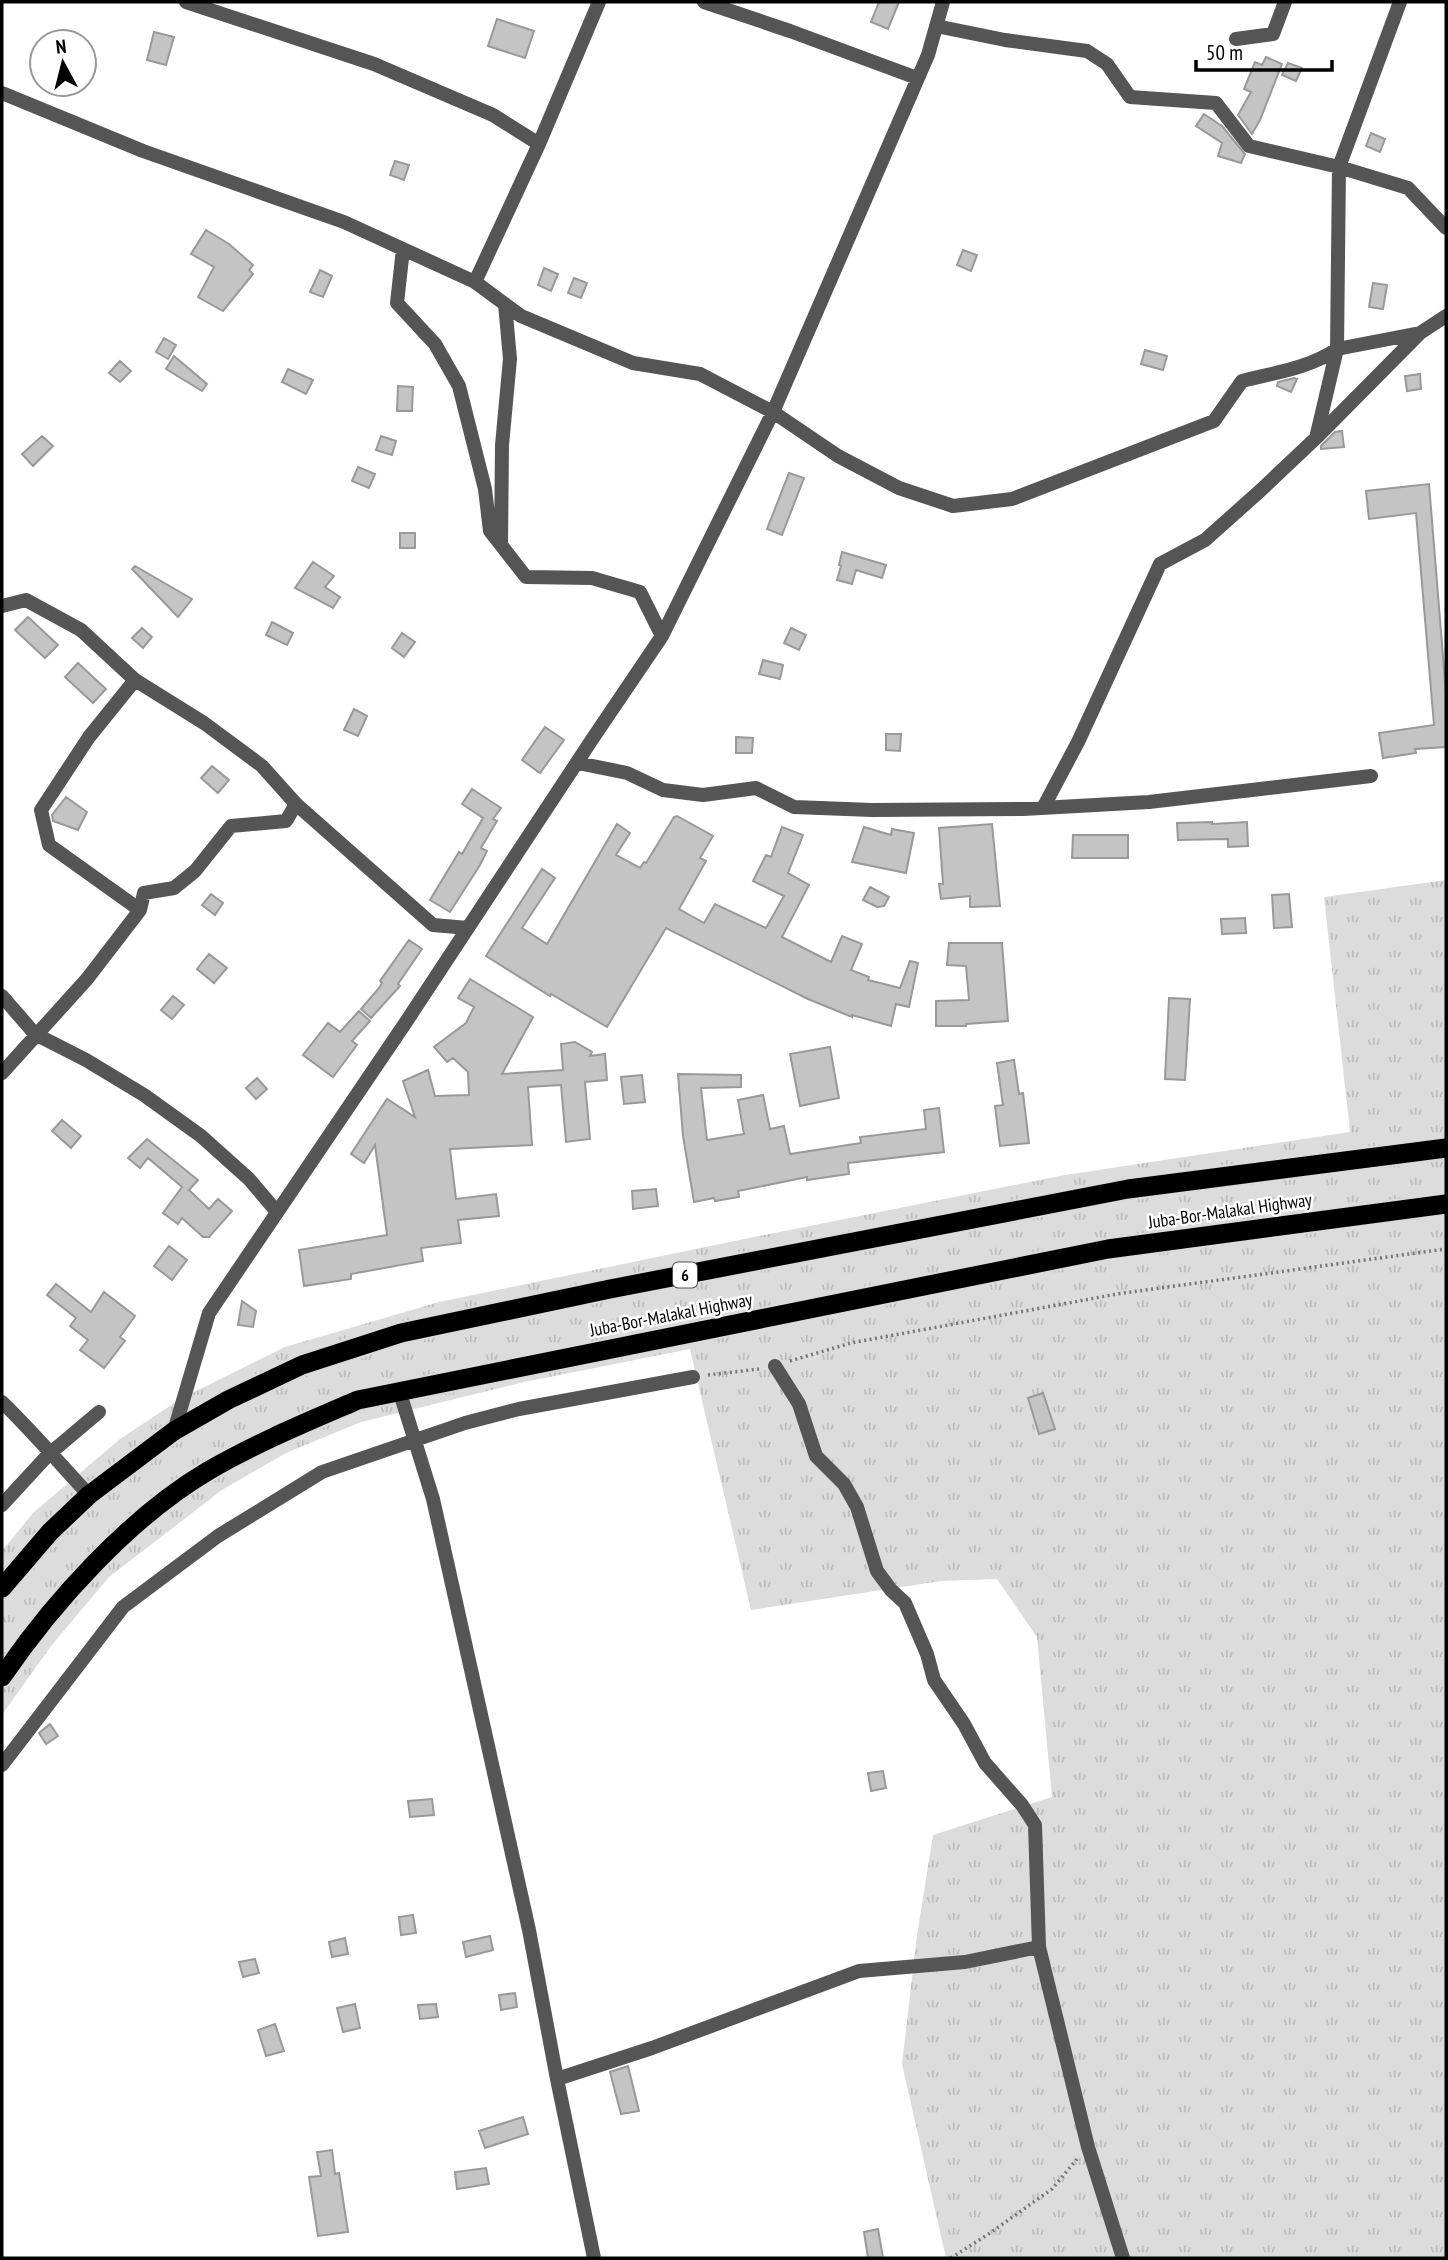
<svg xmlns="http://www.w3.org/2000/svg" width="1448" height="2260" font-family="'PT Sans Narrow',sans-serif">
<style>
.grass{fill:url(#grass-tufts)}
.building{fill:#c4c4c4;stroke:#999;stroke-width:2}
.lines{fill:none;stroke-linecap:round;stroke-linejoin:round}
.trunk-casing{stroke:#dbdbdb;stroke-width:23}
.path{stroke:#777;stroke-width:3.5;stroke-dasharray:2 3.5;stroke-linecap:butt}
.minor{stroke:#555;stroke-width:14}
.trunk{stroke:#000;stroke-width:19}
.labels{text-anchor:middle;stroke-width:5;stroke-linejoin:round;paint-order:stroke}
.shield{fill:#fff;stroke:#4c4c4c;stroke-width:2}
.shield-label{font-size:16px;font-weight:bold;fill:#000}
.street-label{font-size:18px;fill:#000;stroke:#fff}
</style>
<defs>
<pattern id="grass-tufts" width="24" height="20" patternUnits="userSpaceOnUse" patternTransform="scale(1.75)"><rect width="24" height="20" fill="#dcdcdc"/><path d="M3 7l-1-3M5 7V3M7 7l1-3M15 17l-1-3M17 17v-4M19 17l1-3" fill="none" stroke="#bbb"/></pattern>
</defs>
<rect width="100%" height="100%" fill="#fff"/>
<path class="grass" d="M 1446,880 L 1446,2258 L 946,2258 L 902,2064 L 917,1935 L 933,1835 L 1052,1797 L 1037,1637 L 997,1579 L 941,1581 L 751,1610 L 690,1349 L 524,1382 L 361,1422 L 286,1453 L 222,1490 L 109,1577 L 51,1646 L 2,1715 L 2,1551 L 33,1513 L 120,1439 L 182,1398 L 285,1347 L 439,1302 L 754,1237 L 1065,1175 L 1350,1132 L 1324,897 Z"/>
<path class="building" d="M 879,2 L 899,2 L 888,29 L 871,22 Z
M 497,19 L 534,31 L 525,58 L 488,46 Z
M 154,32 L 174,37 L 166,65 L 147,60 Z
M 1266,57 L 1282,64 L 1260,120 L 1252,134 L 1238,115 L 1251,92 L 1244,89 L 1255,62 L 1262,65 Z
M 1288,63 L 1302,68 L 1296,81 L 1282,75 Z
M 1204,114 L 1222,126 L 1245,154 L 1241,163 L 1218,156 L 1222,143 L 1196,126 Z
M 1371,133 L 1385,139 L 1380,152 L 1366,146 Z
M 395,161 L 409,165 L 404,180 L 390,175 Z
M 206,230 L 229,244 L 253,265 L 249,270 L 253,274 L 223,311 L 198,297 L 214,267 L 191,254 Z
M 963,250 L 977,255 L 971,271 L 957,265 Z
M 544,268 L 558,274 L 551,291 L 538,285 Z
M 320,270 L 332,276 L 323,297 L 310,292 Z
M 574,278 L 587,283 L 581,298 L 568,293 Z
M 1373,283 L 1387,285 L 1383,309 L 1369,307 Z
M 164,338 L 176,345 L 168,359 L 156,352 Z
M 1145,350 L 1167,356 L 1163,370 L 1141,364 Z
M 174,356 L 207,384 L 202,391 L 166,369 Z
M 120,361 L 131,371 L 120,382 L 109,373 Z
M 288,369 L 313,380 L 306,394 L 282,382 Z
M 1420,374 L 1421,389 L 1407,391 L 1405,376 Z
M 1294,378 L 1297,379 L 1291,392 L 1277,386 L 1278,382 Z
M 398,386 L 413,387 L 412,411 L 397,411 Z
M 1342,431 L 1344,447 L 1321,449 L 1321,446 L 1335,432 Z
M 42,436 L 53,446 L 33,466 L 22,454 Z
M 381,436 L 396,441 L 392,455 L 376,450 Z
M 358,467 L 375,474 L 369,488 L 352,481 Z
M 789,473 L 804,478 L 782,535 L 767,529 Z
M 1429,484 L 1446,693 L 1446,747 L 1415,749 L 1416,753 L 1383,758 L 1379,733 L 1434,725 L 1416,513 L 1369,519 L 1366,491 Z
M 400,533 L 415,533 L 415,548 L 400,548 Z
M 842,552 L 886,565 L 882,578 L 856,570 L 852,584 L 837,580 L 841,566 L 839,565 Z
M 313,562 L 334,576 L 325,587 L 340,597 L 333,608 L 295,588 Z
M 135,566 L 192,599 L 178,617 L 132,569 Z
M 28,617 L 58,645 L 45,658 L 15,630 Z
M 272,622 L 293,633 L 287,645 L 266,635 Z
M 142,628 L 152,637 L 143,648 L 132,638 Z
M 791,628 L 806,635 L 799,650 L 784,643 Z
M 402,633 L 415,642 L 404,657 L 392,648 Z
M 763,660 L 783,665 L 780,679 L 759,674 Z
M 78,663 L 106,689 L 93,703 L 65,677 Z
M 354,709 L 367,716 L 358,736 L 344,730 Z
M 545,727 L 564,740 L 540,773 L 522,760 Z
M 886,734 L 901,734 L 900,751 L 886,750 Z
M 736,737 L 753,738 L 752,753 L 736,753 Z
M 212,766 L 229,780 L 218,793 L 201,778 Z
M 472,789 L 501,808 L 493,819 L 497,821 L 481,848 L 487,851 L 480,865 L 450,912 L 430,900 L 459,852 L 462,854 L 483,818 L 462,804 Z
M 66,797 L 87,812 L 78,830 L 53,821 L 52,815 Z
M 677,816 L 713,836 L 700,858 L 706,861 L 679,909 L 704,923 L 715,904 L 766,928 L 784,896 L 753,881 L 766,855 L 771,857 L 782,827 L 803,835 L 788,873 L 809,885 L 782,937 L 831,962 L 842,936 L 862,944 L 851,970 L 869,977 L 868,980 L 900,988 L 910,961 L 918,963 L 909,1007 L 896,1004 L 891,1026 L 852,1015 L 852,1017 L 808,999 L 666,928 L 607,1027 L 551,994 L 550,996 L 486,956 L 542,869 L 555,878 L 522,928 L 547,944 L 617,824 L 630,833 L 616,855 L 640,868 L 644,862 L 646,863 L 674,817 Z
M 1212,822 L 1212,824 L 1247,822 L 1248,846 L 1228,847 L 1228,839 L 1178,840 L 1177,823 Z
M 992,824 L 1000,906 L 970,907 L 970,896 L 941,899 L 939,884 L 943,884 L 939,828 Z
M 864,827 L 891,835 L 892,829 L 914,833 L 906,873 L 852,862 Z
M 1073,835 L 1128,835 L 1128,858 L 1072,858 Z
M 870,887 L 889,897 L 884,906 L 877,907 L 863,900 Z
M 211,894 L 223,903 L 215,915 L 202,905 Z
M 1289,894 L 1292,927 L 1274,928 L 1272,895 Z
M 1245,918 L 1246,933 L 1222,934 L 1221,919 Z
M 409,940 L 422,949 L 398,984 L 400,986 L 371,1018 L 361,1009 L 379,988 L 382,983 L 380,981 Z
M 949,943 L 1002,943 L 1008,1021 L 966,1024 L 966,1026 L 936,1026 L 936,1001 L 969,1000 L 966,966 L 947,965 Z
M 209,954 L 227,968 L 214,983 L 197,969 Z
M 470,979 L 533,1017 L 502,1074 L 563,1070 L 561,1044 L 575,1042 L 592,1052 L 590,1056 L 605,1054 L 607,1080 L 585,1082 L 590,1139 L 566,1142 L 561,1085 L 528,1087 L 532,1145 L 450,1149 L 456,1199 L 496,1194 L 499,1216 L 458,1220 L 461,1243 L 421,1248 L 423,1261 L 351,1274 L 351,1279 L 304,1286 L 299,1250 L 387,1235 L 375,1145 L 364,1163 L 351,1154 L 387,1099 L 415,1117 L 403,1081 L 428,1070 L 435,1096 L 469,1095 L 468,1072 L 453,1058 L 447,1062 L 434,1047 L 466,1023 L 474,1007 L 458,998 Z
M 173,996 L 184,1005 L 172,1019 L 161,1010 Z
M 1169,998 L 1190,999 L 1185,1080 L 1165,1079 Z
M 359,1011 L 370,1021 L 352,1041 L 357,1045 L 333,1077 L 303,1055 L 328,1023 L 340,1032 Z
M 830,1047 L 839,1098 L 800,1106 L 790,1054 Z
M 1014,1060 L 1019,1094 L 1023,1093 L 1029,1143 L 1000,1146 L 995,1106 L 1003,1105 L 997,1063 Z
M 678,1074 L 741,1075 L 741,1087 L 701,1088 L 707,1140 L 744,1134 L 738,1100 L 763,1095 L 770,1129 L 784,1126 L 790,1154 L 861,1143 L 860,1137 L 926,1129 L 924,1110 L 939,1108 L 944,1152 L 848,1163 L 849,1174 L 807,1180 L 807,1177 L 738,1191 L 739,1197 L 715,1201 L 714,1198 L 694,1202 L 683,1136 Z
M 642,1075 L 645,1102 L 624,1104 L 621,1077 Z
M 257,1078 L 267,1089 L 256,1099 L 246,1088 Z
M 62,1120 L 81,1136 L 71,1148 L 52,1131 Z
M 147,1139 L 198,1180 L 189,1190 L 209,1209 L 218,1199 L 232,1211 L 209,1237 L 203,1237 L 182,1218 L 178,1224 L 163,1213 L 182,1187 L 148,1158 L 140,1168 L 128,1158 Z
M 656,1189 L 658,1206 L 633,1209 L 632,1191 Z
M 169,1246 L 187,1260 L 172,1280 L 154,1266 Z
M 56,1284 L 91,1312 L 104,1292 L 135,1316 L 120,1337 L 125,1341 L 104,1368 L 80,1350 L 88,1340 L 70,1326 L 76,1318 L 47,1295 Z
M 242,1301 L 256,1311 L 253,1327 L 238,1325 Z
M 1043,1393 L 1055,1429 L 1039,1434 L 1028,1398 Z
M 50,1724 L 58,1736 L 46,1744 L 39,1733 Z
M 883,1771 L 886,1788 L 871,1791 L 868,1773 Z
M 432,1799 L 434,1815 L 410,1817 L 408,1801 Z
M 413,1915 L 416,1933 L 401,1935 L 399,1917 Z
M 490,1936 L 493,1950 L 466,1957 L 463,1942 Z
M 345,1938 L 348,1954 L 332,1957 L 329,1942 Z
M 255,1959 L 259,1973 L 243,1977 L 239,1962 Z
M 515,1993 L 517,2007 L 501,2010 L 499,1995 Z
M 355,2004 L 360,2028 L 343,2032 L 337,2008 Z
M 436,2004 L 438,2017 L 420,2019 L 418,2005 Z
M 275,2024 L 284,2051 L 266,2056 L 258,2030 Z
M 628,2066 L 639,2111 L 621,2114 L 610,2072 Z
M 523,2117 L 528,2134 L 485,2148 L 479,2131 Z
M 332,2150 L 335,2174 L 339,2173 L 348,2232 L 318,2236 L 309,2177 L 321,2176 L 317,2152 Z
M 486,2168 L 489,2184 L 457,2189 L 455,2172 Z
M 878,2229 L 883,2258 L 868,2258 L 864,2232 Z"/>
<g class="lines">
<defs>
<path id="trunk" d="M 2,1588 L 50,1532 L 89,1495 L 174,1431 L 228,1400 L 302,1365 L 401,1333 L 610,1289 L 1128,1189 L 1446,1148
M 2,1677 C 53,1602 130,1517 208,1471 C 256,1443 307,1422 358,1400 L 1108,1249 L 1446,1204"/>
</defs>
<use href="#trunk" class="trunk-casing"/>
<path class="path" d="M 790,1361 L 851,1343 L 1117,1294 L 1446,1249
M 708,1375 L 759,1369
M 951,2258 L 990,2233 L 1052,2189 L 1077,2159"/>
<path class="minor" d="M 186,2 L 374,64 L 493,115 L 539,144
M 599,2 L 539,144 L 475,282 L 521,316 L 633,363 L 700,374 L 773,412 L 838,456 L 899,488 L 953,506 L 1012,499 L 1214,421 L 1242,381 C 1273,373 1310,368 1337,349 L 1420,333 L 1446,316
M 704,2 L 790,31 L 917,78
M 936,26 L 1005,40 L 1087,51 L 1107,64 L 1130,97 L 1216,103 L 1249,146 L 1339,167 L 1408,188 L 1446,228
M 1236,39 L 1273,34 L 1285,2
M 2,93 L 143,151 L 344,222 L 475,282
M 403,249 L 397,303 L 435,344 L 459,386 L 485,489 L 490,531 L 501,545
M 505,304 L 510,359 L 502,445 L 501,545 L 526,577 L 592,578 L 640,592 L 662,636
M 1316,438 L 1420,333
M 2,606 L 26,600 L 81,630 L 135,680 L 89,737 L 41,810 L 49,845 L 140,910 L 144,893 L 174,888 L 195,871 L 231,826 L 286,821 L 296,804 L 433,925 L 468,928
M 135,680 L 204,723 L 262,766 L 296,804
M 578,763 L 627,773 L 663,790 L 703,795 L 756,788 L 794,807 L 872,810 L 1023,809 L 1149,802 L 1371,776
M 1043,808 L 1078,742 L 1160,564 L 1205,540 L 1261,490 L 1316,438 L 1337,349 L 1339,167 L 1400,2
M 2,996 L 35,1034 L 86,1060 L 144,1095 L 201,1136 L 249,1179 L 277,1212
M 2,1073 L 87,979 L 140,910
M 775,1366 L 799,1404 L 816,1456 L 844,1484 L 857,1507 L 877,1571 L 891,1590 L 905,1603 L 927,1654 L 934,1680 L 964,1724 L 985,1763 L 1022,1805 L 1035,1825 L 1039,1947 L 1088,2147 L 1123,2258
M 399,1390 L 433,1499 L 529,1930 L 557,2079 L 594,2258
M 2,1402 C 33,1432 60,1464 89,1495
M 174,1431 L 209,1313 L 406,1022 L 593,738 L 662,636 L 773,412 L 928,55 L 943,2
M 2,1505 L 48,1455 L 99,1412
M 2,1765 L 123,1607 L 218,1536 L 322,1472 L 465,1423 L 519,1409 L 693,1377
M 557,2079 L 652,2048 L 859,1971 L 965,1962 L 1039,1947"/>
<use href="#trunk" class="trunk"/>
</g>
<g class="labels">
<rect class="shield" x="673" y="1262.5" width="24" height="25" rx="5"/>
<g class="shield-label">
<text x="685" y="1281">6</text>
</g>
<g class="street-label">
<text transform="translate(1230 1211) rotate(-8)" y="6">Juba-Bor-Malakal Highway</text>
<text transform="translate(671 1315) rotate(-11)" y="6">Juba-Bor-Malakal Highway</text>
</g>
</g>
<rect width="1448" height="2260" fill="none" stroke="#000000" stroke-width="7"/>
<g transform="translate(63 63) rotate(353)"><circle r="33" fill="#ffffff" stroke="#999999" stroke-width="2"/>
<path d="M0-5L12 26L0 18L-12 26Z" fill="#000000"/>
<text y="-10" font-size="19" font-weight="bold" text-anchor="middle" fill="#000000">N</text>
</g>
<path d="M1196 60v10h136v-10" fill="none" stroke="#000000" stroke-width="3.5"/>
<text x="1206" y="60" font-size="21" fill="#000000" stroke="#ffffff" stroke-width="5" paint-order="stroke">50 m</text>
</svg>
